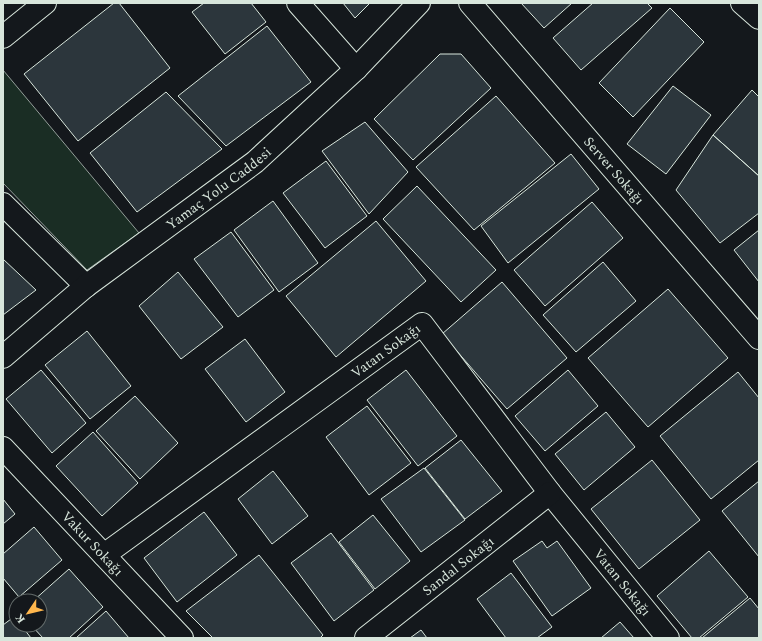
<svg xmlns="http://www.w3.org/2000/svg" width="762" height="641" font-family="Spectral,serif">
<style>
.green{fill:#1a2d24;stroke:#939e99}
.building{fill:#2c363c;stroke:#d8e6dc}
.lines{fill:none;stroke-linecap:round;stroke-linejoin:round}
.minor-casing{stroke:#d8e6dc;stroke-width:24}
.minor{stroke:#14181c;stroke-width:22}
.labels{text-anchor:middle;stroke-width:3;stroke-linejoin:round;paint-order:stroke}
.street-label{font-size:14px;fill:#d8e6dc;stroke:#14181c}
</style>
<rect width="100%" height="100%" fill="#14181c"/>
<path class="green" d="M 3,70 L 139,233 L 87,270 L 3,183 Z"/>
<path class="building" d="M 114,3 L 119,3 L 170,68 L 78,141 L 24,74 Z
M 204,3 L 251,3 L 266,22 L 225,54 L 192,12 Z
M 343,3 L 370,3 L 355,18 Z
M 521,3 L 572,3 L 544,28 Z
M 593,3 L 647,3 L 652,8 L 581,70 L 553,38 Z
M 670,8 L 704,42 L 633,117 L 599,83 Z
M 267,26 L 311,82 L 226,146 L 178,96 Z
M 440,54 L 461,54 L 491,88 L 413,160 L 374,119 Z
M 673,86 L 711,115 L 666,174 L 627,144 Z
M 752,90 L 759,97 L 759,176 L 713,135 Z
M 166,92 L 222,149 L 137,212 L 90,153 Z
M 496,96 L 555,163 L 474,230 L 416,167 Z
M 365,122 L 408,172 L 369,214 L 322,151 Z
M 713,135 L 759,176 L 759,213 L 720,243 L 676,190 Z
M 571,154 L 599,189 L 508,263 L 481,226 Z
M 326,161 L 367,216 L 325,248 L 283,193 Z
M 417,186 L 496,270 L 461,302 L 383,219 Z
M 273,201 L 318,263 L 279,292 L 234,230 Z
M 592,202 L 623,238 L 545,306 L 514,270 Z
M 376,221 L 426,281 L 336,357 L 286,296 Z
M 759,230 L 759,282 L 734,250 Z
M 231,232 L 274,290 L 238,317 L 194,259 Z
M 3,259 L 36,290 L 3,315 Z
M 603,262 L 636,301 L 576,352 L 543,315 Z
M 178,272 L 223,327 L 181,359 L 139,306 Z
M 502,282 L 567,358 L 507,409 L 442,334 Z
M 668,289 L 728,358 L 648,427 L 588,358 Z
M 87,331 L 131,386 L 90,419 L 45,365 Z
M 245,339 L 285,392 L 246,422 L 205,369 Z
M 41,370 L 86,423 L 52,453 L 6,399 Z
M 406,370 L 457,436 L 418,466 L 367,400 Z
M 568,370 L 598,406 L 545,451 L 515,416 Z
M 738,372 L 759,398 L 759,460 L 711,499 L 660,436 Z
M 135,396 L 178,443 L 140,479 L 96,431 Z
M 367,406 L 411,463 L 369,495 L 326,437 Z
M 606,412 L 635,447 L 584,490 L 555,454 Z
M 93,432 L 138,483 L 102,516 L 56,466 Z
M 461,440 L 502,491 L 465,519 L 425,468 Z
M 652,460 L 700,520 L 639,569 L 591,509 Z
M 424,468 L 465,520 L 421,552 L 381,499 Z
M 273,471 L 308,516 L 272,544 L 238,499 Z
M 759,481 L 759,557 L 722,511 Z
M 3,499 L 15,514 L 3,524 Z
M 204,512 L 237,555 L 177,602 L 144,558 Z
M 373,515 L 410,561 L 375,589 L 339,542 Z
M 34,527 L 62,560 L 19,597 L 3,578 L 3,554 Z
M 331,533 L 374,590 L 334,621 L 291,563 Z
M 542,541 L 547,548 L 557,541 L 591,588 L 552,616 L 513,561 Z
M 709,551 L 748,597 L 699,638 L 692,638 L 657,596 Z
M 259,555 L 323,635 L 320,638 L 213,638 L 186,611 Z
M 69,569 L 103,607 L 69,638 L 43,638 L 31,625 L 40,625 L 40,601 L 33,601 Z
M 511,573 L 552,627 L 537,638 L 506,638 L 477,599 Z
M 750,598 L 759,609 L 759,638 L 702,638 Z
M 106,611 L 129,638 L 76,638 Z
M 15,616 L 16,618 L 16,625 L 21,625 L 31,638 L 3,638 L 3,625 Z
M 620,622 L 634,638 L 601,638 Z
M 421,630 L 427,638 L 410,638 Z"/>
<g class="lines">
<defs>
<g id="minor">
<path d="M 298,3 L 356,69"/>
<path id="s1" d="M 470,3 L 759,338"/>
<path d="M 742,3 L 759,18"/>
<path d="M 3,37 L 45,3"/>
<path d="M 3,204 L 86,286"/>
<path id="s2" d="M 3,357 L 86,286 L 255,162 L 356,69 L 419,3"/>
<path id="s3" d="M 3,448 L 182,638"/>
<path id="s4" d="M 104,555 L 422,324 L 550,493 L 668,638"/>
<path id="s5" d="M 366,638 L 550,493"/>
</g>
</defs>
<use href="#minor" class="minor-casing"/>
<use href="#minor" class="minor"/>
</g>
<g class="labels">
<g class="street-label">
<text dy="5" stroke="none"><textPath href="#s1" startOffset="221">Server Sokağı</textPath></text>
<text dy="5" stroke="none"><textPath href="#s2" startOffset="274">Yamaç Yolu Caddesi</textPath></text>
<text dy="5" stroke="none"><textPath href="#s4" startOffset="348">Vatan Sokağı</textPath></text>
<text dy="5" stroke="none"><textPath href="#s3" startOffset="131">Vakur Sokağı</textPath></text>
<text dy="5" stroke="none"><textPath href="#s5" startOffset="117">Sandal Sokağı</textPath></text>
<text dy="5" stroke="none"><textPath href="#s4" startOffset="720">Vatan Sokağı</textPath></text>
</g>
</g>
<rect width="762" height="641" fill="none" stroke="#d8e6dc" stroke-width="8"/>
<g transform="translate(28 613) rotate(235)"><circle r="19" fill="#14181c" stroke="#626a69"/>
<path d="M0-3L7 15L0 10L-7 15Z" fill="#ffb74d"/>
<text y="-6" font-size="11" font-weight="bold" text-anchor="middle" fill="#d8e6dc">K</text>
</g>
</svg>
